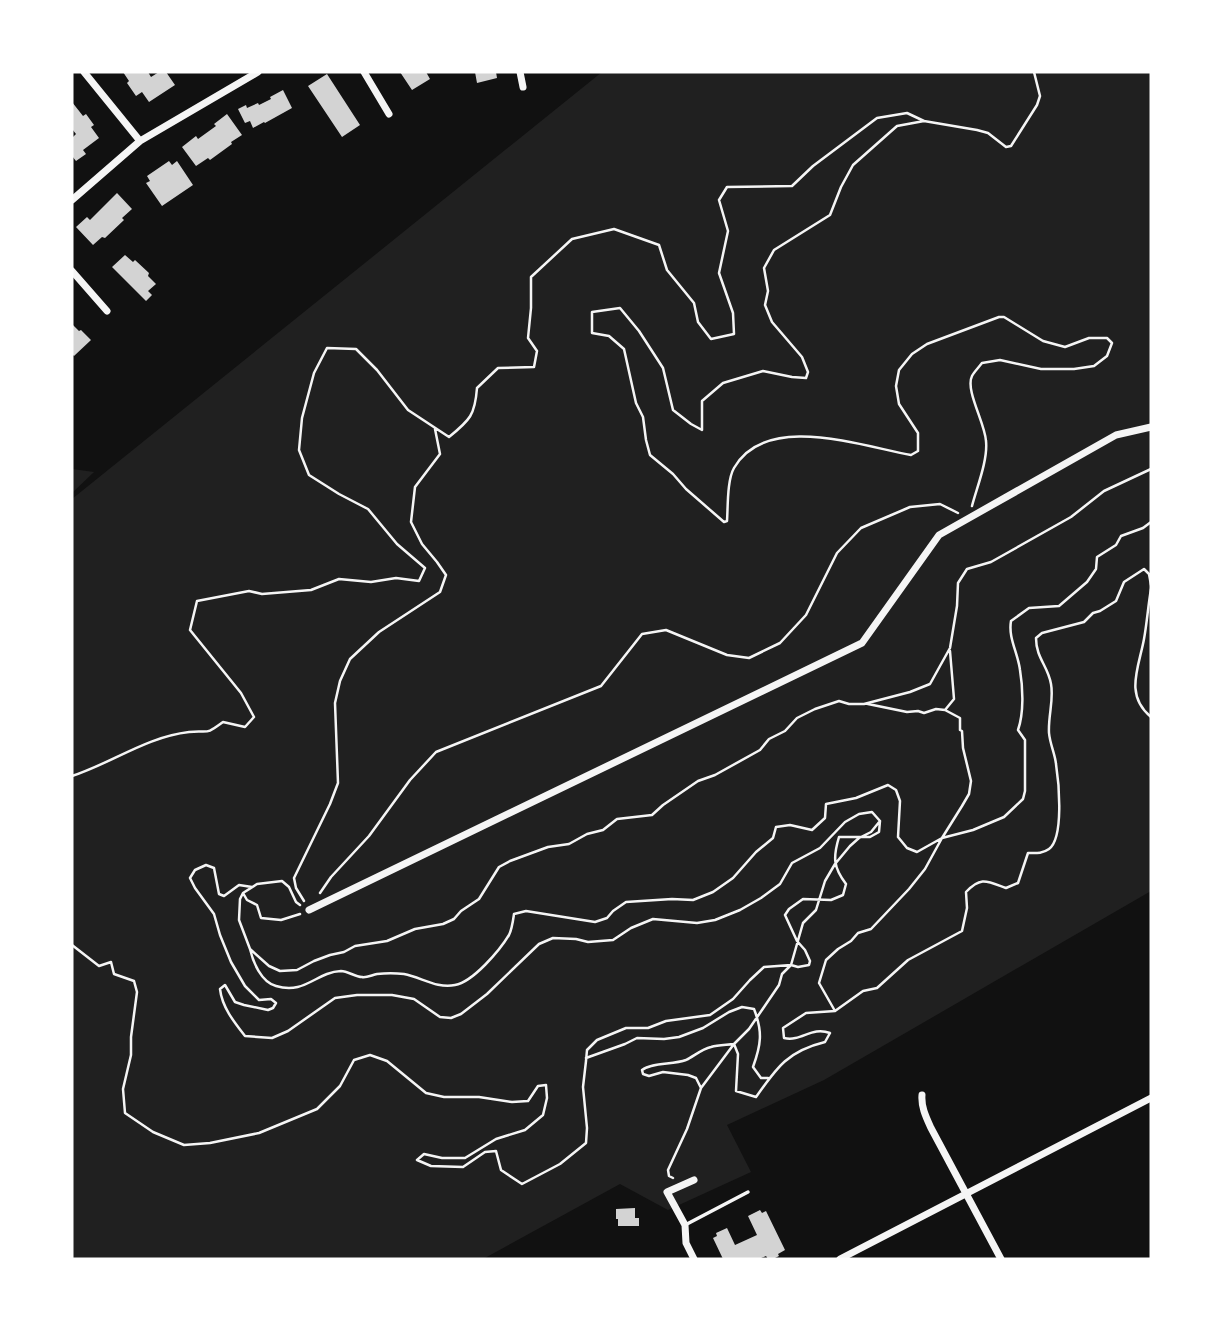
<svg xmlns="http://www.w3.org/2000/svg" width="1223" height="1331" font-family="'Zilla Slab',serif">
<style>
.green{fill:#202020}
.building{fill:#d3d3d3}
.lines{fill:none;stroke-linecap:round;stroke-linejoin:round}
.path{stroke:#f5f5f5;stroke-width:2.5}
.service{stroke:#f5f5f5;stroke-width:3.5}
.minor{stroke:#f5f5f5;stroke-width:7}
</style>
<rect width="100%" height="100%" fill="#111"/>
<path class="green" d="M 602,72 L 1151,72 L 1151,891 L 824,1080 L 727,1125 L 751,1172 L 668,1210 L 620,1184 L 483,1259 L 72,1259 L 72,499 Z
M 72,469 L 94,472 L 72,493 Z"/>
<path class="building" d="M 123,72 L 148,72 L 151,77 L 159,72 L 166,72 L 175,85 L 149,102 L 142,92 L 136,96 L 127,83 L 129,81 Z
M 400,72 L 426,72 L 430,79 L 412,90 Z
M 475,72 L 496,72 L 497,78 L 477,83 Z
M 327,74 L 360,125 L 342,137 L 308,86 Z
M 283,90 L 292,108 L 265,123 L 264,122 L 253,128 L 250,121 L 245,123 L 238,109 L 246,105 L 247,108 L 258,103 L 259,105 L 271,99 L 270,97 Z
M 72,102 L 83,116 L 86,114 L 94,125 L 91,127 L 99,138 L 83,150 L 86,154 L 76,161 L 72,156 L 72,138 L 76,134 L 72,129 Z
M 227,114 L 242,135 L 231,142 L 232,144 L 210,160 L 208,158 L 196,166 L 182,147 L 196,136 L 198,139 L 216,126 L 214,124 Z
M 169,161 L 172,165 L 177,161 L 193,185 L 162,206 L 146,183 L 150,181 L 147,176 Z
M 117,193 L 132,209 L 122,218 L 124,220 L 105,238 L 102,237 L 93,245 L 76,227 L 87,217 L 90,220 Z
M 125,255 L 133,262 L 135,260 L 149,273 L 148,276 L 156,284 L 148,291 L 152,295 L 146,301 L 112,267 Z
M 72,324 L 79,331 L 81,330 L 91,340 L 74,356 L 72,354 Z
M 635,1208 L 635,1218 L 639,1218 L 639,1226 L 618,1226 L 618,1219 L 616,1219 L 616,1209 Z
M 760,1210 L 762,1213 L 766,1211 L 785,1250 L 778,1254 L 779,1256 L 773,1259 L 768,1259 L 766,1256 L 759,1259 L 723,1259 L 713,1238 L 717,1236 L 716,1233 L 727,1228 L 735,1245 L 757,1235 L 748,1216 Z"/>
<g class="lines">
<path class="path" d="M 972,506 C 977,487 988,460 986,441 C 985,423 965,390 972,376 C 974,372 979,367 982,363 L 1000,360 L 1041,369 L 1074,369 L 1094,366 L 1107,356 L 1112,343 L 1107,338 L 1089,338 L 1065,347 L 1043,341 L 1004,317 L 999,317 L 927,344 L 912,354 L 899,370 L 896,386 L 899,404 L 918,433 L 918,451 L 911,455 C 861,446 766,412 734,468 C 727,480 728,507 727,521 L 724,522 L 686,489 L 673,474 L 650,455 L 646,440 L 643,417 L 636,403 L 624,349 L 609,336 L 592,333 L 592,312 L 620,308 L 639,331 L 663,368 L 673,410 L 691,424 L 702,430 L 702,401 L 723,383 L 763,371 L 792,377 L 806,378 L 808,372 L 802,357 L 772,322 L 765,305 L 768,291 L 764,268 L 774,250 L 830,215 L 841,187 L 853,165 L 897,126 L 924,121 L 977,130 L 988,133 L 1006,147 L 1011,146 L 1037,105 L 1040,96 L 1034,72
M 1151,589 C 1148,606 1147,623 1144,639 C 1139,667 1124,695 1151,717
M 945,710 L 954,699 L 950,651
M 72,776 C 112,763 146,737 189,732 C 210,730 204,736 223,722 L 245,727 L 254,717 L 241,693 L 190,630 L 197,601 L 249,591 L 262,594 L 311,590 L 339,579 L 371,582 L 396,578 L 419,581 L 425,568 L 397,544 L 368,509 L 339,494 L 309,475 L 299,450 L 302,418 L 314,373 L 327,348 L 356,349 L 377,370 L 408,410 L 449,437 C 470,420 475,415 477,388 L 498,368 L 534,367 L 537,351 L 528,338 L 531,308 L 531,277 L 572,239 L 614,229 L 659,245 L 667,270 L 694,303 L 698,322 L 711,339 L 734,334 L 733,313 L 719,273 L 728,231 L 719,200 L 727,187 L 792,186 L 813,166 L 877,118 L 907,113 L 924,121
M 243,893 L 257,884 L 282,881 L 289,887 L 296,902 L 300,905
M 320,893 L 331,877 L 369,836 L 410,780 L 436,752 L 601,686 L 642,634 L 666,630 L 727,655 L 749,658 L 780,643 L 806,615 L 837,553 L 861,528 L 910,507 L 940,504 L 958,513
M 304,901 L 296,888 L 294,878 L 330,804 L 338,783 L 335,703 L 340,681 L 350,659 L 379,632 L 440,592 L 446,575 L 437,562 L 422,544 L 411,522 L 415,487 L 440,454 L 435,429
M 300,914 L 281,920 L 261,918 L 257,905 L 247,900 L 243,893 L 240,899 L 239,920 L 250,949 L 269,966 L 280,971 L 297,970 L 314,961 L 330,955 L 344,952 L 355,946 L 387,941 L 415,929 L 443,924 L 454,919 L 461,911 L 479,899 L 499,867 L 510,861 L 548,847 L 569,844 L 587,834 L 603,830 L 617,819 L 652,815 L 663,805 L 698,781 L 715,775 L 760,750 L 769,739 L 785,731 L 797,718 L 815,709 L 839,701 L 849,704 L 864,704 L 910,692 L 930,684 L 950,648 L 957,606 L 958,583 L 967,569 L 991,562 L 1071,517 L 1104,491 L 1151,469
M 72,945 L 99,966 L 111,962 L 114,974 L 134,981 L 137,992 L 131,1037 L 131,1055 L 123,1089 L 125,1113 L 153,1132 L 184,1145 L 210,1143 L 259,1133 L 317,1109 L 340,1086 L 354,1060 L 370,1055 L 387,1061 L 426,1093 L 444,1097 L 479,1097 L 512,1102 L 528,1101 L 538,1086 L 546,1085 L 547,1098 L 543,1115 L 525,1130 L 496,1139 L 465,1158 L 442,1158 L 424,1154 L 417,1160 L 431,1166 L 463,1167 L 485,1152 L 496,1151 L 501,1170 L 522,1184 L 560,1164 L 586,1143 L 587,1128 L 583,1087 L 586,1061 L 587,1050 L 597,1040 L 626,1028 L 648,1028 L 666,1021 L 710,1015 L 733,999 L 750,980 L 764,967 L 791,965 L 798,967 L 809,965 L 810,961 L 805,950 L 797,941 L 785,915 L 789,909 L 803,899 L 831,900 L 843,895 L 846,884 C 833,867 833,857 839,837 L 870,837 L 879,832 L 880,821 L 872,812 L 859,814 L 845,822 L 820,848 L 792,863 L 780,884 L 761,898 L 740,910 L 715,920 L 697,923 L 653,919 L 631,928 L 613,940 L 588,942 L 576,939 L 553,938 L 539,944 L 487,994 L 461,1014 L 451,1018 L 440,1017 L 414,999 L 392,995 L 357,995 L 335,998 L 288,1031 L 272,1038 L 245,1036 C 234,1022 222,1007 220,989 L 225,985 L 235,1002 L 244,1005 L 268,1010 L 273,1008 L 276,1003 L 271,999 L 259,1000 L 245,986 L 231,962 L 220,935 L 214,914 L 195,888 L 190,878 L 195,870 L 206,865 L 214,868 L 219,894 L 224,896 L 239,885 L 252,887
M 250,949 C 253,962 261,982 276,986 C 305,995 316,972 341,971 C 348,971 355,977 362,977 C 366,978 372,975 377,974 C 386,973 395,973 404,974 C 421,977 437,989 455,985 C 473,982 500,950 509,935 C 512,929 513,921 514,914 L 526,911 L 595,922 L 607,918 L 613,911 L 626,902 L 672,899 L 693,900 L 713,892 L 733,878 L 756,852 L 773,838 L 776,827 L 790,825 L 812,830 L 825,818 L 826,804 L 856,798 L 888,785 L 896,790 L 900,801 L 898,837 L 907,848 L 917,852 L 942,838 L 973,830 L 1004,817 L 1023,799 L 1025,791 L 1025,740 L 1018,730 C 1024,713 1023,688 1020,670 C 1018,653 1008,638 1011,621 L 1029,608 L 1059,606 L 1087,582 L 1096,569 L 1097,557 L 1116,545 L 1121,536 L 1143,528 L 1151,522
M 835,1011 L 819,983 L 826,960 L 838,949 L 851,941 L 858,933 L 871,929 L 909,889 L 925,869 L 942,838 L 962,806 L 969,794 L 971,781 L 963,748 L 962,731 L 960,730 L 960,718 L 945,710 L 936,709 L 924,713 L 918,711 L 907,712 L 868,704
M 586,1058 L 625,1044 L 637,1038 L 664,1039 L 679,1037 L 703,1028 L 729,1012 L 742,1007 L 754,1009 C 763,1032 761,1045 753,1067 L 761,1078 L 768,1078
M 701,1088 L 696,1078 L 688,1075 L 663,1072 L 649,1076 L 643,1074 L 642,1070 C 652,1062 673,1065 686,1060 C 694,1056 702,1049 711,1047 C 718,1045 727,1045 734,1044 L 738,1054 L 736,1091 L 756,1097 C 777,1067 788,1051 825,1042 L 830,1033 C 811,1026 802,1042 784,1038 L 783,1028 L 806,1013 L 835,1011 L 863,991 L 877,988 L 908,960 L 962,931 L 967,908 L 966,892 C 981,876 987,881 1006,888 L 1018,883 L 1028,853 C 1035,853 1042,854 1049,849 C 1064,838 1059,783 1056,764 C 1055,754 1050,744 1049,733 C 1048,716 1054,700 1051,684 C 1048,666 1036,658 1036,638 L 1042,633 L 1084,622 L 1093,613 L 1100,611 L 1116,601 L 1124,582 L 1144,569 L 1149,574 L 1151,585
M 673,1178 L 669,1176 L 668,1170 L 687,1129 L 701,1088 L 734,1044 L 749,1029 L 779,985 L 782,974 L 791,965 L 803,923 L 816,910 L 825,881 L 835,864 L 850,846 L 859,838 L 871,832 L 880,821"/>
<path class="service" d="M 687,1224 L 748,1192"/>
<path class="minor" d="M 84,72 L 140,141
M 364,72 L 389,114
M 520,72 L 523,87
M 72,200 L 140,141 L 258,72
M 72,271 L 107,311
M 309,910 L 862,643 L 939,535 L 1116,435 L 1151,427
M 922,1095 C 921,1107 926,1117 931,1128 L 1001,1259
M 694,1259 L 686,1243 L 685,1225 L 667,1192 L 694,1180
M 840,1259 L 1151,1098"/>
</g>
<rect width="1223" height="1331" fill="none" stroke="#ffffff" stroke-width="147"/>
</svg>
